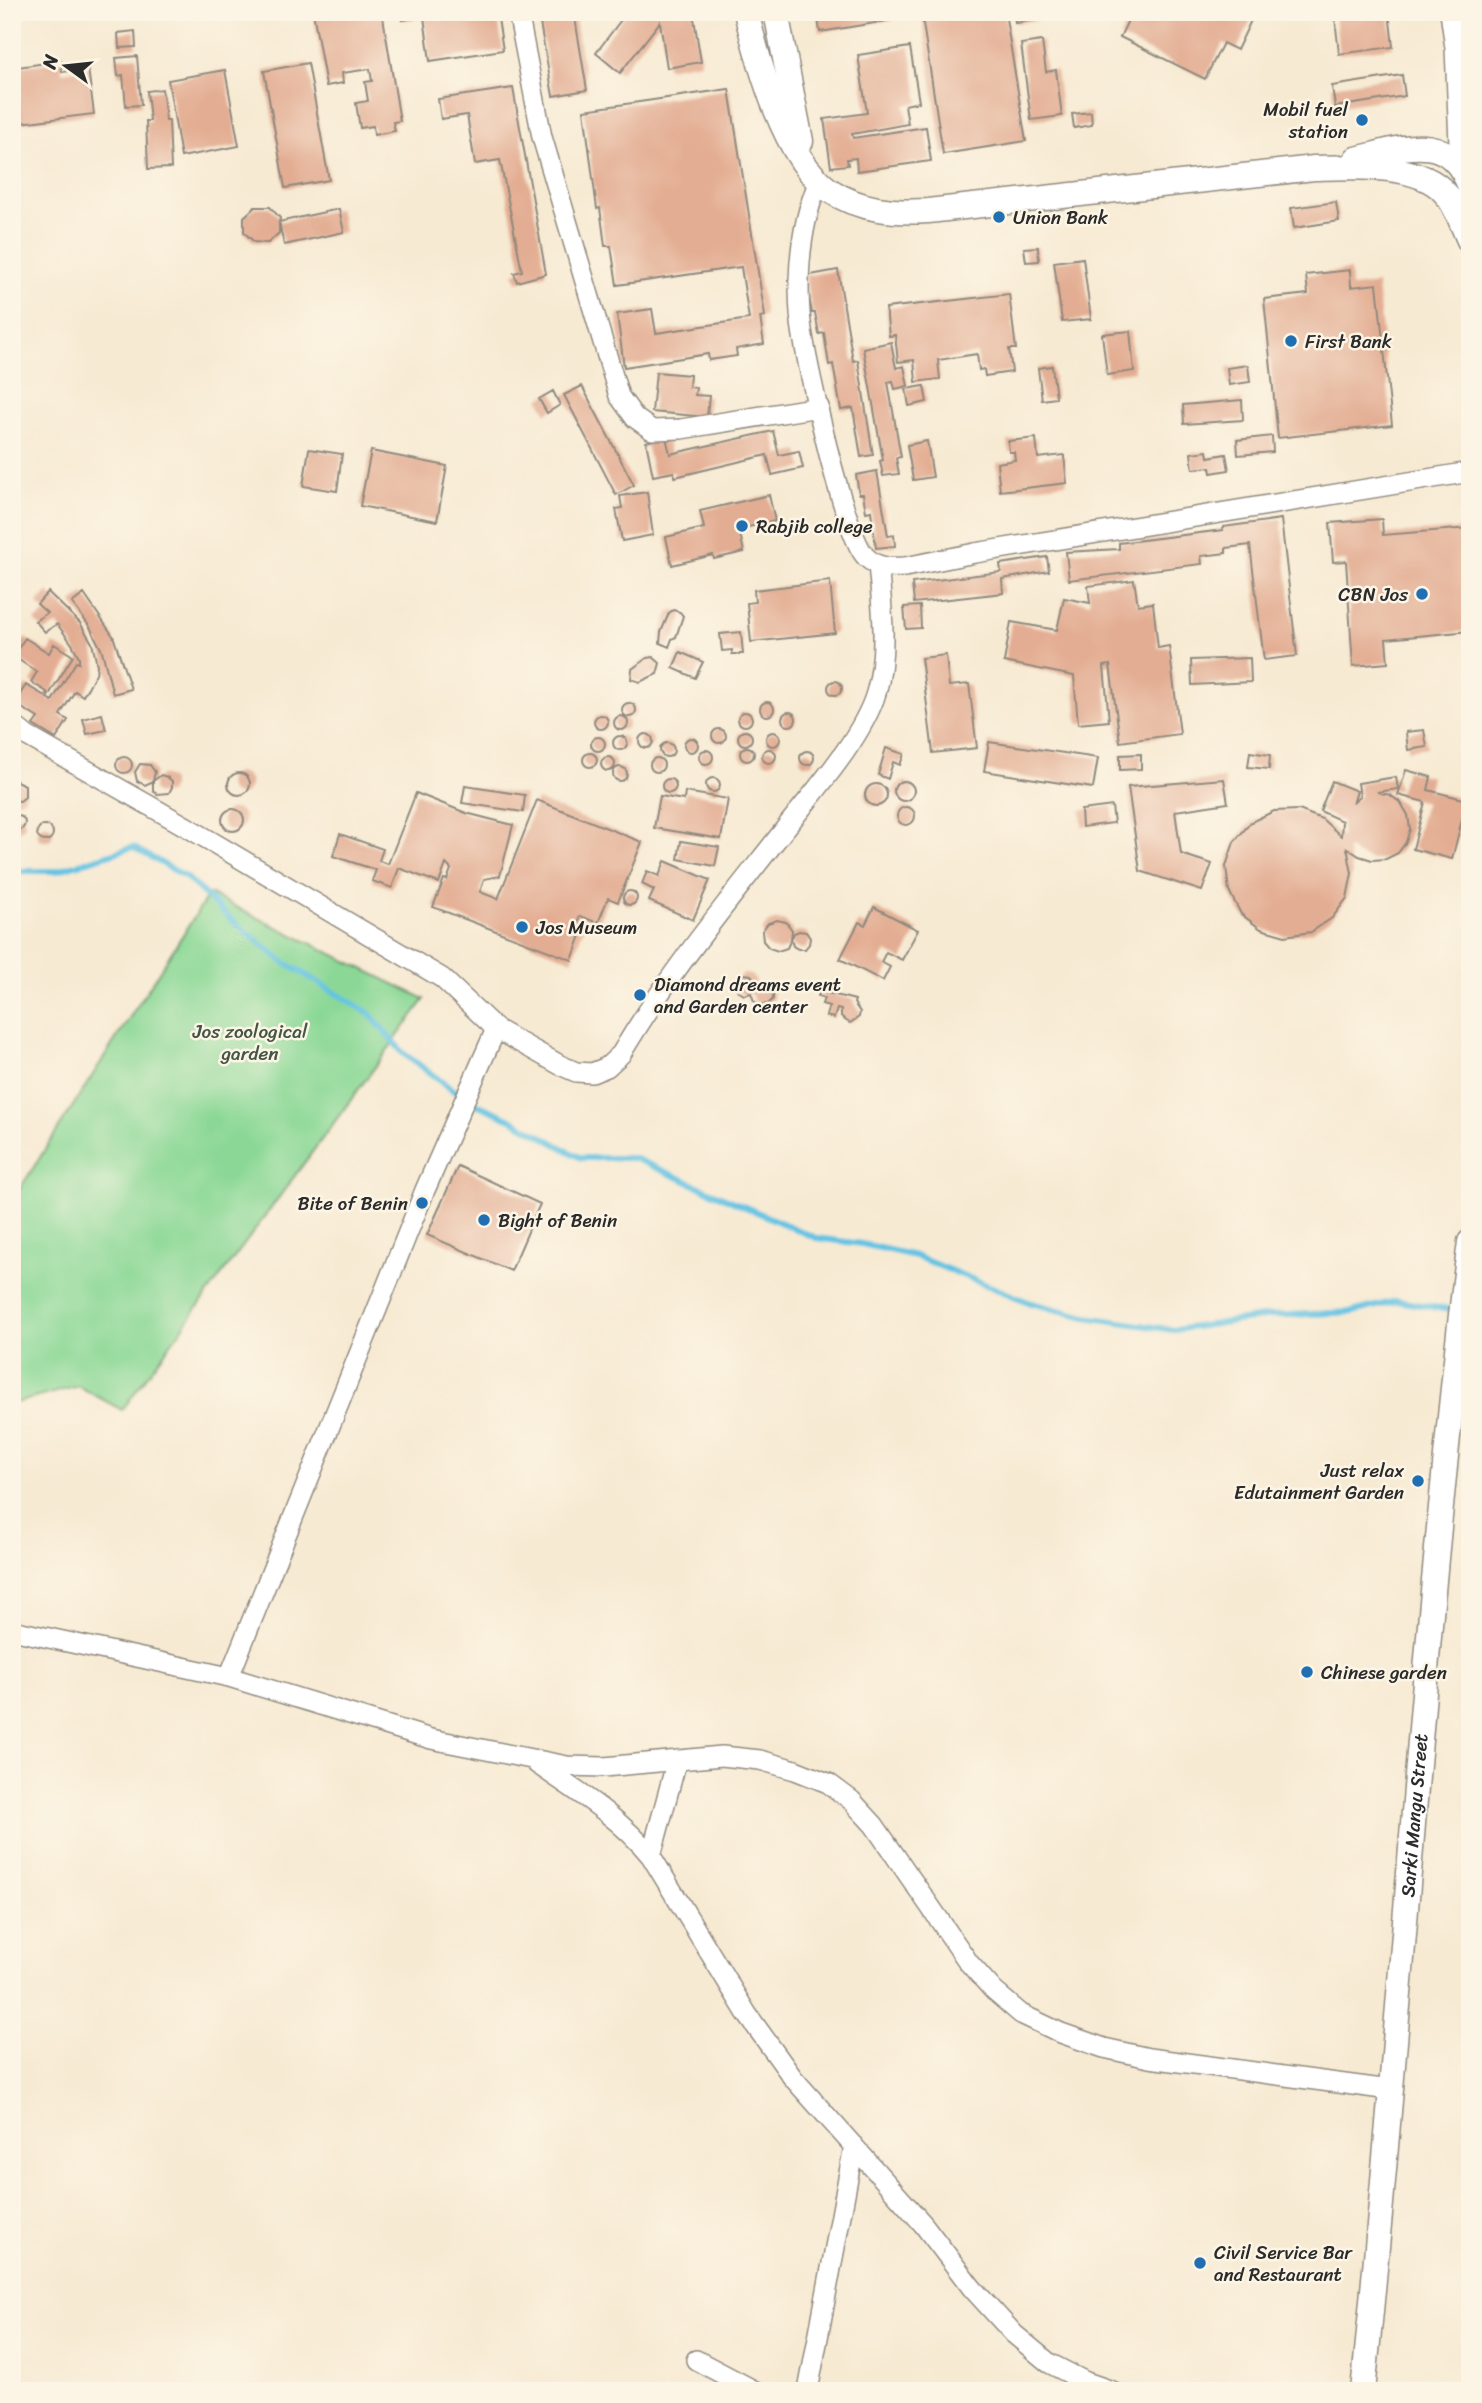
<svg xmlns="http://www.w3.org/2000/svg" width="1482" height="2403" font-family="Sriracha,sans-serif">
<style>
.green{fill:#8bd896;stroke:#5b8260;stroke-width:2}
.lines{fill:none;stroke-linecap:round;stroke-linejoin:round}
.stream{stroke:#64c3e3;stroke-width:6}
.building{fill:#e3ad93}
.minor-casing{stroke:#918a7f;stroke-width:22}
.major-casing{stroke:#918a7f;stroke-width:27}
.minor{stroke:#fff;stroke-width:19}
.major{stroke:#fff;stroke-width:24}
.poi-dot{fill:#1f6fb2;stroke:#fcf5e5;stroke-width:2.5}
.labels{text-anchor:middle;stroke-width:5;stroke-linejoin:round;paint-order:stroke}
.poi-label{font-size:19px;fill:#2b2b2b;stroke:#fcf5e5;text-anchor:start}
.park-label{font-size:19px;fill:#435646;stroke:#fcf5e5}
.street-label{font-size:19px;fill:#2b2b2b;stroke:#fcf5e5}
</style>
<rect width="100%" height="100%" fill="#fcf5e5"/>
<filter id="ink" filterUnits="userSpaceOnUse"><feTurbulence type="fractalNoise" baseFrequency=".0143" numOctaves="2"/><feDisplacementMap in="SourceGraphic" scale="14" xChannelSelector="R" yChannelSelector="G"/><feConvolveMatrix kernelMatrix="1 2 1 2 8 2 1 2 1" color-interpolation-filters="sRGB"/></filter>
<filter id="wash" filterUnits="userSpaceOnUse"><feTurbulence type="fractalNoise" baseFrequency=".00686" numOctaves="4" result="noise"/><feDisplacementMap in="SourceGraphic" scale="28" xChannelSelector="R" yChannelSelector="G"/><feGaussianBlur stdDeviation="1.57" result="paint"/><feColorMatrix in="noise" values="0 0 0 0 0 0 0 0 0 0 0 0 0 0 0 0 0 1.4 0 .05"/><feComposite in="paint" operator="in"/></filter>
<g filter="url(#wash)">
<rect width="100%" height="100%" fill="#f7ead3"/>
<path class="green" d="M 209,894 L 425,999 L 122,1410 L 78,1386 L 12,1404 L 12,1201 Z"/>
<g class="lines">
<path class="stream" d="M 12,871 L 56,871 L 133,847 L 186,877 L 236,924 L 284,962 L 369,1013 L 403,1053 L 465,1099 L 511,1119 L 581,1158 L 634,1158 L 816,1238 L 862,1244 L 915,1256 L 1031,1303 L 1086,1317 L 1174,1330 L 1270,1316 L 1352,1312 L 1397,1301 L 1457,1311"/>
</g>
<g id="blocks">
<path class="building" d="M 313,12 L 391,12 L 391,16 L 383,17 L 400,121 L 393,122 L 395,131 L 374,135 L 373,126 L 360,128 L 356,103 L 368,101 L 365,82 L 372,81 L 370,69 L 342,73 L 343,83 L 326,86 Z
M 401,12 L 497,12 L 503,50 L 430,61 L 424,17 L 402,20 Z
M 538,12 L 574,12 L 587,90 L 553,96 Z
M 627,12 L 693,12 L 701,62 L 667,68 L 660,22 L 620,73 L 596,53 Z
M 817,12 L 892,12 L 893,20 L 820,32 Z
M 950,12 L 1005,12 L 1026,141 L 943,154 L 922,17 Z
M 1014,12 L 1036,12 L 1037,20 L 1015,23 Z
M 1132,12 L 1255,12 L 1237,50 L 1223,43 L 1205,79 L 1120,37 Z
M 1389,12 L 1393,47 L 1339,54 L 1335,18 Z
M 135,31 L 136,47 L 119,48 L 118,33 Z
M 1042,41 L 1046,72 L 1056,70 L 1062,116 L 1031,120 L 1021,44 Z
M 910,47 L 919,102 L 905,105 L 908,124 L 852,134 L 853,138 L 926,127 L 931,161 L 857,171 L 856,158 L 847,159 L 848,165 L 831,167 L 824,119 L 867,113 L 858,55 Z
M 137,56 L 141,105 L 126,106 L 123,75 L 118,76 L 116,58 Z
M 61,61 L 62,72 L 88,68 L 94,114 L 12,124 L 12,78 L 18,77 L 17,67 Z
M 308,63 L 329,180 L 285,188 L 264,71 Z
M 225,70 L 239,146 L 181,157 L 168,80 Z
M 1402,75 L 1405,96 L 1335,107 L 1332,86 Z
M 513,88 L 546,274 L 517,282 L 514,273 L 522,271 L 500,160 L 475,164 L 467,115 L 441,119 L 438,99 Z
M 162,89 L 166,120 L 169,120 L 171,168 L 148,169 L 146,121 L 150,121 L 147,91 Z
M 729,89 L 765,316 L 760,317 L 764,344 L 736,349 L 737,356 L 709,360 L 708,354 L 624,367 L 617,314 L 652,309 L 656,333 L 749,319 L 741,267 L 617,285 L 611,246 L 605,246 L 600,208 L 597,209 L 584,110 Z
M 1091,112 L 1092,125 L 1074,128 L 1072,114 Z
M 1336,202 L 1339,221 L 1294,228 L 1291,208 Z
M 255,207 L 270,207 L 280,218 L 279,222 L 339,209 L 344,232 L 284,245 L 279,222 L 279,233 L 268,243 L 254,242 L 244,232 L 244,217 Z
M 1038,247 L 1039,261 L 1026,262 L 1024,248 Z
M 1083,258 L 1091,319 L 1062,322 L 1054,262 Z
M 838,270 L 853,361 L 858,360 L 873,455 L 861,457 L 853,408 L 841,410 L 833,364 L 829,365 L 824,333 L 819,334 L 815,313 L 812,313 L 805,276 Z
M 1350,270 L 1351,287 L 1377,284 L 1392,425 L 1278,438 L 1264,299 L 1308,294 L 1306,275 Z
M 1009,294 L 1016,349 L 1009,349 L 1012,372 L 985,376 L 984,369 L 979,370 L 977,354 L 938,360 L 940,379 L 916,382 L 914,360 L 898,362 L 895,335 L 889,336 L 886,308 Z
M 1130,331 L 1134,371 L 1107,375 L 1102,334 Z
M 891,342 L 896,368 L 904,366 L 908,386 L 895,389 L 893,381 L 888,382 L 901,457 L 896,458 L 899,474 L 883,476 L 880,461 L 883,460 L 863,348 Z
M 1248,365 L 1250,382 L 1229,385 L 1227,368 Z
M 1052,366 L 1056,398 L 1042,400 L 1038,368 Z
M 656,372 L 690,375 L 689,387 L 696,388 L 695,395 L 709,396 L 707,417 L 652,412 Z
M 582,386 L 634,485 L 616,495 L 564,395 Z
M 924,386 L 927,402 L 909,406 L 906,389 Z
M 553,391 L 560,405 L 547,413 L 539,399 Z
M 1242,400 L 1243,420 L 1184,424 L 1183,405 Z
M 773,431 L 779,455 L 799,451 L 803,468 L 772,475 L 767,455 L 675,477 L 674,472 L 653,476 L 646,442 L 666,437 L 670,454 Z
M 1272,436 L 1273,452 L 1238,455 L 1237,440 Z
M 1036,438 L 1038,458 L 1064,455 L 1067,483 L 1000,491 L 997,463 L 1015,460 L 1014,452 L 1009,452 L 1008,441 Z
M 927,441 L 933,477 L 913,480 L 907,445 Z
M 309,449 L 342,454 L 337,491 L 303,486 Z
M 371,451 L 447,466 L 437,521 L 360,506 Z
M 1207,451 L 1208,457 L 1226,454 L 1229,470 L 1211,473 L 1210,467 L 1193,469 L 1191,453 Z
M 877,471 L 888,536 L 894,535 L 895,546 L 876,548 L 871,511 L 866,512 L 863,494 L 859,494 L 856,475 Z
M 647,492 L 653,535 L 622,541 L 616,509 L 622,508 L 620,496 Z
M 769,495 L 775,521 L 739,529 L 744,552 L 714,559 L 713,555 L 672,565 L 666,537 L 704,528 L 700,511 Z
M 1281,519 L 1297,656 L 1264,660 L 1250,545 L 1226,548 L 1226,553 L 1201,556 L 1202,564 L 1069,580 L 1066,552 L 1119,549 L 1119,543 L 1223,530 L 1223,527 Z
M 1382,519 L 1383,535 L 1470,528 L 1470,631 L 1386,639 L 1388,663 L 1353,666 L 1346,561 L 1333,562 L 1330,523 Z
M 1047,557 L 1049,571 L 1002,579 L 1003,593 L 914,603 L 912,583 L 1001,572 L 1000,564 Z
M 1134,580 L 1138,605 L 1153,603 L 1158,648 L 1169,646 L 1180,734 L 1120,742 L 1110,665 L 1104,666 L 1109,721 L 1078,724 L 1074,676 L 1004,662 L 1011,622 L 1057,630 L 1064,598 L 1090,603 L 1088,586 Z
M 830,581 L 835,633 L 751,642 L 747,603 L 755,602 L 754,590 Z
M 48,592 L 80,623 L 92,643 L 97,665 L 96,674 L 83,696 L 75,691 L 60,715 L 68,720 L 56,739 L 33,725 L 38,718 L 14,703 L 26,685 L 45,696 L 47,692 L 31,682 L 37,672 L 13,656 L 25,638 L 49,653 L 54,644 L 73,656 L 47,698 L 52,701 L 76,662 L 79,663 L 79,657 L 72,644 L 57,624 L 45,632 L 35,621 L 47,613 L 37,604 Z
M 84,594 L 113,636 L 131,689 L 113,694 L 102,651 L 90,627 L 72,603 Z
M 920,606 L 921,628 L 906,629 L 904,607 Z
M 673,610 L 680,612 L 683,616 L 676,637 L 672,639 L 669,647 L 660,643 L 661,632 L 669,613 Z
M 741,632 L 743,654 L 732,654 L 732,650 L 722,651 L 720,634 Z
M 680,652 L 703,662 L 695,678 L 673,668 Z
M 946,655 L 949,686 L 969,684 L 977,748 L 933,753 L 921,658 Z
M 653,657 L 660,663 L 657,674 L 640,682 L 631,679 L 632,669 L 647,658 Z
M 1250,658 L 1251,682 L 1192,685 L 1191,660 Z
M828 688a7 7 0 1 1 14 0a7 7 0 1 1-14 0Z
M760 709a7 7 0 1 1 14 0a7 7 0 1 1-14 0Z
M622 710a7 7 0 1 1 14 0a7 7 0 1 1-14 0Z
M782 719a7 7 0 1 1 14 0a7 7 0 1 1-14 0Z
M738 719a7 7 0 1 1 14 0a7 7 0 1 1-14 0Z
M 102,714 L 106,730 L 87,734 L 83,719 Z
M594 722a7 7 0 1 1 14 0a7 7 0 1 1-14 0Z
M614 723a7 7 0 1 1 14 0a7 7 0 1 1-14 0Z
M712 736a7 7 0 1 1 14 0a7 7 0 1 1-14 0Z
M 1424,730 L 1427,747 L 1408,750 L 1406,732 Z
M738 738a7 7 0 1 1 14 0a7 7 0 1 1-14 0Z
M766 739a7 7 0 1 1 14 0a7 7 0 1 1-14 0Z
M639 741a7 7 0 1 1 14 0a7 7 0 1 1-14 0Z
M613 743a7 7 0 1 1 14 0a7 7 0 1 1-14 0Z
M591 744a7 7 0 1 1 14 0a7 7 0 1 1-14 0Z
M684 745a7 7 0 1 1 14 0a7 7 0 1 1-14 0Z
M 989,742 L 1098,758 L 1093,788 L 984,771 Z
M660 750a7 7 0 1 1 14 0a7 7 0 1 1-14 0Z
M740 754a7 7 0 1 1 14 0a7 7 0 1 1-14 0Z
M 886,748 L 904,754 L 900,765 L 893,762 L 888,779 L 878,775 Z
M762 756a7 7 0 1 1 14 0a7 7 0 1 1-14 0Z
M699 757a7 7 0 1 1 14 0a7 7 0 1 1-14 0Z
M800 758a7 7 0 1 1 14 0a7 7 0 1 1-14 0Z
M 1250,752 L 1270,755 L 1269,769 L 1248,767 Z
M583 760a7 7 0 1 1 14 0a7 7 0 1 1-14 0Z
M 1141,754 L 1141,769 L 1120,770 L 1120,755 Z
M116 765a8 8 0 1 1 16 0a8 8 0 1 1-16 0Z
M601 764a7 7 0 1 1 14 0a7 7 0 1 1-14 0Z
M650 765a7 7 0 1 1 14 0a7 7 0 1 1-14 0Z
M 140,764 L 150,765 L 155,772 L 153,781 L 161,775 L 167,777 L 172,781 L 172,787 L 169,793 L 157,794 L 153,790 L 153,781 L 145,785 L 137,781 L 135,772 Z
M613 774a7 7 0 1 1 14 0a7 7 0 1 1-14 0Z
M 1406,770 L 1431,777 L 1428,790 L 1467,800 L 1452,859 L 1413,849 L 1425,802 L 1398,795 Z
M228 784a11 11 0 1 1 22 0a11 11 0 1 1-22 0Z
M 1396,777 L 1398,789 L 1377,792 L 1390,795 L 1401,803 L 1408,815 L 1410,829 L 1406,842 L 1398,853 L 1386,859 L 1372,860 L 1359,856 L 1347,848 L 1352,873 L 1347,898 L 1332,918 L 1311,932 L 1285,936 L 1261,929 L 1241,914 L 1229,891 L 1226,866 L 1234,842 L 1251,822 L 1274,811 L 1299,810 L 1322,819 L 1341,836 L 1342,821 L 1320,811 L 1332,781 L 1357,791 L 1354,801 L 1360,796 L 1358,783 Z
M706 785a7 7 0 1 1 14 0a7 7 0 1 1-14 0Z
M 1224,779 L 1228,803 L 1175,811 L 1181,854 L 1212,864 L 1202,891 L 1140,871 L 1128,787 Z
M662 786a7 7 0 1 1 14 0a7 7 0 1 1-14 0Z
M 14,780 L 25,785 L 25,797 L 20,801 L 12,800 L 12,781 Z
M894 791a10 10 0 1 1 20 0a10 10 0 1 1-20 0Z
M865 795a11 11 0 1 1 22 0a11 11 0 1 1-22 0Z
M 465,786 L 525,795 L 523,812 L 462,803 Z
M 685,792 L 728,799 L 721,839 L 654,828 L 660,796 L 684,800 Z
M 416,793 L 466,813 L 513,825 L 500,876 L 484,879 L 480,892 L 498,899 L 537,800 L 642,842 L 618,902 L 608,898 L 598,923 L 580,916 L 577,924 L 584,927 L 572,960 L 433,907 L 444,879 L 447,880 L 451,869 L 446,864 L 439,883 L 399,868 L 392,888 L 372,881 L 376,870 L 333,856 L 340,834 L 383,849 L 379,861 L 388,864 Z
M 1112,806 L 1114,823 L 1082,827 L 1081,810 Z
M897 816a9 9 0 1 1 18 0a9 9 0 1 1-18 0Z
M222 820a11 11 0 1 1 22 0a11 11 0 1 1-22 0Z
M11 823a7 7 0 1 1 14 0a7 7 0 1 1-14 0Z
M37 833a8 8 0 1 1 16 0a8 8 0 1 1-16 0Z
M 681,841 L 719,847 L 715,866 L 678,859 Z
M 665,861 L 710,880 L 693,920 L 649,901 L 654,890 L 642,884 L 647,871 L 659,876 Z
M623 898a7 7 0 1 1 14 0a7 7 0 1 1-14 0Z
M 874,907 L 918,930 L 902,960 L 886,952 L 881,962 L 890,967 L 883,981 L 840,959 L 859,922 L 865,925 Z
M 777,920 L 786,922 L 792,930 L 791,939 L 794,933 L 799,931 L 806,932 L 810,938 L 809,944 L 805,949 L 798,949 L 793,946 L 791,939 L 787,948 L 778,951 L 769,948 L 763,941 L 762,931 L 768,923 Z
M 744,974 L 751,975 L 756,981 L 754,986 L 761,983 L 769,985 L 773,991 L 773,999 L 768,1004 L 760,1005 L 754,1001 L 751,993 L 744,995 L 738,991 L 735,985 L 738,978 Z
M 820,991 L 855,1000 L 854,1003 L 860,1012 L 859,1017 L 850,1023 L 845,1020 L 841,1016 L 841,1010 L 837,1009 L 834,1018 L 826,1016 L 829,1006 L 822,1004 L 824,998 L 818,996 Z
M 458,1166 L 540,1204 L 511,1271 L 427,1235 Z"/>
</g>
</g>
<g filter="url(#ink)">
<use href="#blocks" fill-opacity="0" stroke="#918a7f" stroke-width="2"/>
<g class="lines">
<defs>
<path id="minor" d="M 518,12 L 542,137 L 619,396 L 635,418 L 652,430 L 681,429 L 819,407
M 1450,12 L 1455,48 L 1459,143
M 819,181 C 805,213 800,245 799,280 C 799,293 799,308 801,322 C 805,359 844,536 866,557 C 877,568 891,568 905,567 L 975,553 L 1470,472
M 12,724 L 27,736 L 187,827 L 442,978 L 496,1029 L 560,1065 L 576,1072 L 592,1073 L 607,1067 L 621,1054 C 668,974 727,903 784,830 C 813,793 863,737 876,693 C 888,653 882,606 878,565
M 12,1630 L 229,1677 L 431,1739 L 567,1766 L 604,1767 L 722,1756 L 760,1760 L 795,1770 L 828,1783 L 851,1800 L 874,1825 L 969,1963 L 994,1991 L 1021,2014 L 1061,2033 L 1104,2048 L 1149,2058 L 1390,2090
M 229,1677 L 425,1190 L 496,1029
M 537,1764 C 578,1792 619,1817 651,1856 L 747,2014 L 793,2078 L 923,2224 L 972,2288 L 1014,2334 L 1049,2363 L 1086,2382 L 1112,2391
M 651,1856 L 677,1760
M 696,2360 L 755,2391
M 808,2391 L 854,2146"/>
<g id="major">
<path d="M 746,12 C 759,64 784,158 829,190 C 859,210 893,213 928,211 L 1314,168 C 1351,167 1419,162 1445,193 C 1457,206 1462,226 1470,242"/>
<path d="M 776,12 L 801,141"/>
<path d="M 1356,159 C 1403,148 1448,128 1470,187"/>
<path id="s1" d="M 1363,2391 C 1392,2114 1410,1836 1436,1559 C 1446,1453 1456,1347 1470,1242"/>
</g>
</defs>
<use href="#minor" class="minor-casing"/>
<use href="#major" class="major-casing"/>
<use href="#minor" class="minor"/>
<use href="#major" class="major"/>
</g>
</g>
<g class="poi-dot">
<circle cx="1362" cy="120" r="7"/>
<circle cx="999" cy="217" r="7"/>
<circle cx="1291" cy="341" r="7"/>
<circle cx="742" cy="526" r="7"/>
<circle cx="1422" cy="594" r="7"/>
<circle cx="522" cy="927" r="7"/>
<circle cx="640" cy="995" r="7"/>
<circle cx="422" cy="1203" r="7"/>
<circle cx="484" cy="1220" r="7"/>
<circle cx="1418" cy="1481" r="7"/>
<circle cx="1307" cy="1672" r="7"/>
<circle cx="1200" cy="2263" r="7"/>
</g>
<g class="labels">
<g class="poi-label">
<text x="1348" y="116" text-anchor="end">Mobil fuel<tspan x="1348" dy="22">station</tspan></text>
<text x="1013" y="224">Union Bank</text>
<text x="1305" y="348">First Bank</text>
<text x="756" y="533">Rabjib college</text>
<text x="1408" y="601" text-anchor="end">CBN Jos</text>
<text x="536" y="934">Jos Museum</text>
<text x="654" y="991">Diamond dreams event<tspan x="654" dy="22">and Garden center</tspan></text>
<text x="408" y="1210" text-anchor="end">Bite of Benin</text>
<text x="498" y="1227">Bight of Benin</text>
<text x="1404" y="1477" text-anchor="end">Just relax<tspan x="1404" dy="22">Edutainment Garden</tspan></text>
<text x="1321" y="1679">Chinese garden</text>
<text x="1214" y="2259">Civil Service Bar<tspan x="1214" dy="22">and Restaurant</tspan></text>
</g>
<g class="park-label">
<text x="250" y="1038">Jos zoological<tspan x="250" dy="22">garden</tspan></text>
</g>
<g class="street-label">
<text dy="7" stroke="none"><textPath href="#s1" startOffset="578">Sarki Mangu Street</textPath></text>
</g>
</g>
<rect width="1482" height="2403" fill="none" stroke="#fcf5e5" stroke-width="42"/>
<g transform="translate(66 66) rotate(285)" stroke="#fcf5e5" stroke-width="5" paint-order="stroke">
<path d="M0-5L12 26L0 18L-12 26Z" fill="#2b2b2b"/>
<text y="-10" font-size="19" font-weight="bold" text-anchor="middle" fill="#2b2b2b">N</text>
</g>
</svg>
